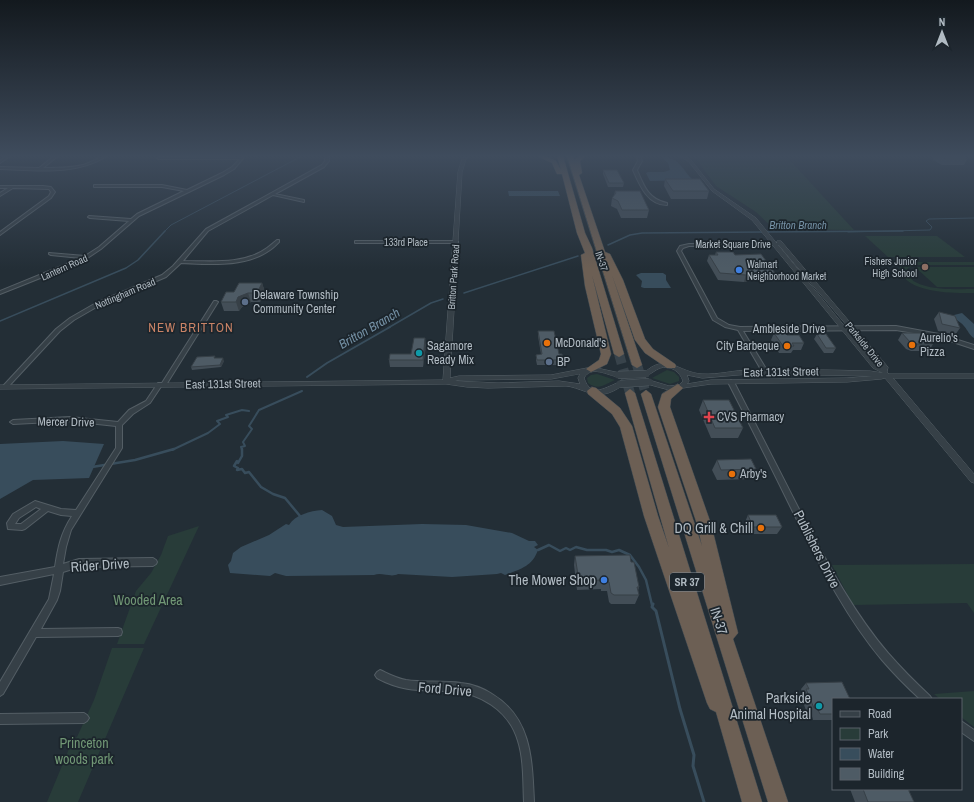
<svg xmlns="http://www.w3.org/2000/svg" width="974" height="802" font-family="'Archivo Narrow',sans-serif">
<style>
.green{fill:#283c39}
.water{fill:#384d5c}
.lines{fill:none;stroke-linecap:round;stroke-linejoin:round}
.stream-far4{stroke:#384d5c;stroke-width:1}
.stream-far3{stroke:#384d5c;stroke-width:1.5}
.stream-far2{stroke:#384d5c;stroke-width:2}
.stream-far1{stroke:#384d5c;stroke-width:2.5}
.stream{stroke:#384d5c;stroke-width:3}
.motorway-tunnel{stroke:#38434b;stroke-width:10;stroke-dasharray:10 5.5;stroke-linecap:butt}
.minor-casing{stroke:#545e65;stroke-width:2}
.tertiary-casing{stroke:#545e65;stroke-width:1}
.motorway-casing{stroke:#414b52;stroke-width:1}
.minor{fill:#364047;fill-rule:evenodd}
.tertiary{fill:#364047;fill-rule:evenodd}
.motorway{fill:#6c5f54;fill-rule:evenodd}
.tertiary-bridge-casing{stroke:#545e65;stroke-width:8;stroke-linecap:butt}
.tertiary-bridge{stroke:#364047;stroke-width:7}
.wall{fill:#434e57}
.shaded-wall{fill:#374047}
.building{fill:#4e5b65;stroke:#374047}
.education-dot{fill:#8d6e63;stroke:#1c252c;stroke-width:1.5}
.shop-dot{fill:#3f7fe0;stroke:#1c252c;stroke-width:1.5}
.service-dot{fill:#5c6f8a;stroke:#1c252c;stroke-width:1.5}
.food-dot{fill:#e8710a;stroke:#1c252c;stroke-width:1.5}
.culture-dot{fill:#0f9aa8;stroke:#1c252c;stroke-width:1.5}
.health-dot{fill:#e0444e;stroke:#1c252c;stroke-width:1.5}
.labels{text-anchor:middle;stroke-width:3.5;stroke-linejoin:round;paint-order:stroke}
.far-street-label{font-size:10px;fill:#b1bbc3;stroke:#1c252c}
.far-poi-label{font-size:10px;fill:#b1bbc3;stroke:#1c252c;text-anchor:end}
.far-water-label{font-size:11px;font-style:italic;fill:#7490a4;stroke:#1c252c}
.shield{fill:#1c252c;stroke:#848e96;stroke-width:1}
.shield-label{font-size:11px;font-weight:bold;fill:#b1bbc3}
.poi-label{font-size:12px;fill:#b1bbc3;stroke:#1c252c;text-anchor:start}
.street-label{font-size:12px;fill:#b1bbc3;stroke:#1c252c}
.neighbourhood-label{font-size:13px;letter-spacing:1px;fill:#c98366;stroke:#1c252c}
.water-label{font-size:13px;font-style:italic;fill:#7490a4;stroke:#1c252c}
.near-poi-label{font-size:14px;fill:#b1bbc3;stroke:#1c252c;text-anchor:end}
.near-street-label{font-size:14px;fill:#b1bbc3;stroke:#1c252c}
.near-park-label{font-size:14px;fill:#719775;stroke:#1c252c}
</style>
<rect width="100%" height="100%" fill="#232e36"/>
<path class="green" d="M 691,156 L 786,156 L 854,230 L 774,229 L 756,212 L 716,186 L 696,159 Z
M 865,236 L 937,236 L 965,257 L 888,257 Z
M 893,262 L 974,262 L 974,265 L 916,265 L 908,268 L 906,272 C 914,292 956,289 974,289 L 974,293 C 953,293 909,294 899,270 L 901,265 L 897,265 Z
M 915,267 L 974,267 L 974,287 L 937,287 Z
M 667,370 L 674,372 L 679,377 L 679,381 L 670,384 L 652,378 Z
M 597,374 L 615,380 C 605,384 599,391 588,383 L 587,378 L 591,375 Z
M 199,526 L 144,644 L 117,644 L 136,591 L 151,573 L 161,555 L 168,536 Z
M 974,564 L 974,613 L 967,603 L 853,605 L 832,565 Z
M 112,648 L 144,648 L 78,802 L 47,802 L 73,739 L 77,737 L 94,700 Z
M 974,691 L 974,727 L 961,717 L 961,699 L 940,699 L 934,694 Z"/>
<path class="water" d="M 666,157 C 681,160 683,171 693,180 L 650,181 L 646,173 L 648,172 L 664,172 L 670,170 L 668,163 L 662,158 Z
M 508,191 L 558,191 L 560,196 L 509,196 Z
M 641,273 L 663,273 L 666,275 L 666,280 L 671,288 L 644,288 L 641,287 L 642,281 L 636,275 Z
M 962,313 L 974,324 L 974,338 C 967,334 968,326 955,319 L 954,315 Z
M 63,441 L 104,444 L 89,478 L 33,480 L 0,499 L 0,444 Z
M 322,510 L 332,516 L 336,525 L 343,527 L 422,524 L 466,525 L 512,533 L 529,541 L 535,541 L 538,545 L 534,547 L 538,550 C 532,567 520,569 505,575 L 501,573 L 497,574 L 452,577 L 398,574 C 391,578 382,572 374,575 L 286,576 L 275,573 L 270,576 L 230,573 L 228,565 L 231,561 L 233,553 L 241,547 L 269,535 L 286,524 L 289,525 C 295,515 310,511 322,510 Z"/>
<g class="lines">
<path class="stream-far4" d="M 164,232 L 171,225 L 302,156
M 848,232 L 930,230 L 932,227 L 926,221 L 929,219 L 974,218"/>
<path class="stream-far3" d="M 608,245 L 630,235 L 642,233 L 903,231
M 464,293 L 578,256
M 0,321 L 126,268 L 138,260 L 165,231
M 388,328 L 431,303 L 443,299"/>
<path class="stream-far2" d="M 307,377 L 327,363 L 390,327
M 259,410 L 302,391
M 172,450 L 208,433 L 220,424 L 217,421 L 228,417 L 226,415 L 242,410 L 249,411
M 242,450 L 241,447 L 245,446 L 243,442 L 252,429 L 249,426 L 259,410"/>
<path class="stream-far1" d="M 242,449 L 242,456 L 238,463 L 237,461 L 234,466 L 238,468 L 237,470 L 242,469 L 245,473 L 249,472 L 261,487 L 273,494 L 285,498 L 300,516
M 92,467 L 135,460 L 174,449
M 538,550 L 549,545 L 560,551 L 566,548 L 570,550 L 576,547 L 587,550 L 606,550 L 612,552 L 619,550 L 630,555 L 639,567 L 646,580 L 652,605"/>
<path class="stream" d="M 653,604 L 652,607 L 656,611 L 680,709 L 694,755 L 693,766 L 704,802"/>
<path class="motorway-tunnel" d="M 619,354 L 630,393
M 637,365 L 646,394"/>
<defs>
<path id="minor" d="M 6,156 L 10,156 L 0,163 L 0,161 Z
M 54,156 L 58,156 L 43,168 C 56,168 70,168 83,165 C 91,163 100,156 107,156 C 76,176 35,170 0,169 L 0,167 L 39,168 Z
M 242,156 L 245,156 L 234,169 L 224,175 L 139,216 L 101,249 L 83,261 L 0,294 L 0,291 L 81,258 L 51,255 L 49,254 L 49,253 L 85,256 L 99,247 L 129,221 L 90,218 L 88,217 L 89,216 L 131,219 L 137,214 L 184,191 L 162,187 L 94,187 L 94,185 L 162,185 L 187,190 L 222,173 L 232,167 L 240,159 L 159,159 L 157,158 L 158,157 Z
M 325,156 L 329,156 L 329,161 L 324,167 L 275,194 L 304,200 L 304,202 L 273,195 L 208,231 L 183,261 C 210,261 244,265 267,248 C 270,246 273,243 277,240 L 279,240 L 279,242 C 276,245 273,248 270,250 C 245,268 209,264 181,263 L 166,277 L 100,305 L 74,320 L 60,331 L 8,387 L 4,387 L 3,386 L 4,385 L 56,329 L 70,318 L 96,303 L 162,275 L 173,266 L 206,229 L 322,165 L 325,161 Z
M 637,156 L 640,156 L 642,161 L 637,170 C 644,186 648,199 667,203 L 667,205 C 648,205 640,186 633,170 L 638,161 Z
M 0,186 L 43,186 L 51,187 L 55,192 L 51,198 L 0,235 L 0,232 L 49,196 L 51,192 L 49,189 L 13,188 L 0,196 L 0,193 L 8,188 L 0,188 Z
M 355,241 L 456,241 L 458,242 L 456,243 L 355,243 Z
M 779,243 L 781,244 L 780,245 L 689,246 L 683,248 L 681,251 L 717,318 L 729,325 L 740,327 L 896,326 L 939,334 L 974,345 L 974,349 L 938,337 L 896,330 L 743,331 L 768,372 L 767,373 L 763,373 L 738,330 L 725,327 L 713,320 L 677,251 L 680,246 L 689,244 Z
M 214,301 L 216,301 L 218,302 L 166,385 L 162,385 L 150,403 L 133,414 L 122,425 L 122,448 L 71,530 L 66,547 L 63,564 L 79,559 L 153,558 L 156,560 L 157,562 L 156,564 L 153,566 L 79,567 L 63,572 L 60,591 L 57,600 L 41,629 L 118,628 L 121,629 L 122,632 L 121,635 L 118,636 L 36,637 L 3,694 L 0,696 L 0,682 L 49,599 L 54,574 L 0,585 L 0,577 L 55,567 C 58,547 61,533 72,516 L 61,515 L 48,511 L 25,529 L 22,530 L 8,529 L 7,523 L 13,514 L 35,501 L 61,509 L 76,510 L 116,448 L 116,426 L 70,421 L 13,424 L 10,422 L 13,420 L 70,417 L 118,422 L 129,410 L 146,401 L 158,383 L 162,383 ZM 36,507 L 41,509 L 21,524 L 15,524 L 19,518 Z
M 731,380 L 734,382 C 757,427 780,472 803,517 C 828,564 853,612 888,653 C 901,668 915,682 930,696 L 932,699 L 920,699 C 907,687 894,674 882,660 C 845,616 819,563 793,512 C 772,469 750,425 728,382 Z
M 380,670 C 389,674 396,678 406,680 C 424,683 442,680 461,683 C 471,684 483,688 492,694 C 532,718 532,760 534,802 L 524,802 C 523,782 524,760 518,741 C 509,710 479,692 448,691 C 420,690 403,692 377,678 L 375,675 L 377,672 Z
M 84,713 L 87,715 L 89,718 L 87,721 L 84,723 L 0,724 L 0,714 Z
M 961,721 L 974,730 L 974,741 L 971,739 L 961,732 Z"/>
<path id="tertiary" d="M 465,156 L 469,156 L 466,159 L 462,172 L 450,378 L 459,376 L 551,375 L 592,367 L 620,373 L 621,375 L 618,377 C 607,375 591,365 584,378 C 591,400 607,386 620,382 L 623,384 L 622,386 C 617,389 611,393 604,394 C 592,397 579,387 566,386 L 488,388 L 467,387 L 446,384 L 0,389 L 0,385 L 443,380 L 458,172 L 462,159 ZM 580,374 L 578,378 L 580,384 L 559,381 L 498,383 L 455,381 L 459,380 L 551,379 Z
M 680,156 L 685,156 L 691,160 L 714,189 L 756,218 L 877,366 L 882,367 L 777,243 L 777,241 L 781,241 L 887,366 L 888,367 L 887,372 L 889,374 L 974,374 L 974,378 L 893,378 L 974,474 L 974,483 L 971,482 L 885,378 L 881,379 L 847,382 L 711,384 L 669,390 L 647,384 L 646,382 L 649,380 L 669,386 L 679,385 L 683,381 C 680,371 670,365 660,368 C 655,370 651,374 646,376 L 643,374 C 666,351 679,373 702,374 C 718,375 735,370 751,370 C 790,369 830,370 870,371 L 883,373 L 873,368 L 752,220 L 712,191 L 689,162 ZM 750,374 L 873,376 L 847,378 L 711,380 L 687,384 L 689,381 L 687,375 L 702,378 Z"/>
<path id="motorway" d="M 537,156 L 546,156 L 556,161 L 561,170 L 557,156 L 563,156 L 585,233 L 592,248 L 624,354 L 619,357 L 614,354 L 592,275 L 611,354 L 607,364 L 591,372 L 586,369 L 599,360 L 601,354 L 585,286 L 581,255 L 585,253 L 577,233 L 562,174 L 557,174 L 552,163 Z
M 567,156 L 573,156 L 574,160 L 579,156 L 586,156 L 580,161 L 582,173 L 579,175 L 605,252 L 610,254 L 623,280 L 645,339 L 653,349 L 675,364 L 676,366 L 675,368 L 667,368 L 645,353 L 635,340 L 612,275 L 642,365 L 637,368 L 632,365 Z
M 678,384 L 683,388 L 671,399 L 670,407 L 711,524 L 738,633 L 733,639 L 788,802 L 768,802 L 641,394 L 646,390 L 651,394 L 702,546 L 697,524 L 658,407 L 662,394 Z
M 592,387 L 596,388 L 620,408 L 632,426 L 658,516 L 669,548 L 625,393 L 630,389 L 635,393 L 762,802 L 742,802 L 716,712 L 710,709 L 707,703 L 644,516 L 620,427 L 612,414 L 588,394 L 587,391 Z"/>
</defs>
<use href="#minor" class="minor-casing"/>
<use href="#tertiary" class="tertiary-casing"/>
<use href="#motorway" class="motorway-casing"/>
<use href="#minor" class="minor"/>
<use href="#tertiary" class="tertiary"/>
<use href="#motorway" class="motorway"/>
<defs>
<path id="tertiary-bridge" d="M 618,375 L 646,374
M 620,384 L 649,382"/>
</defs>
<use href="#tertiary-bridge" class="tertiary-bridge-casing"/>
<use href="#tertiary-bridge" class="tertiary-bridge"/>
</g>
<path class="wall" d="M 933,156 L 962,156 L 967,159 L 964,165 L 942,165 L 933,160 L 934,157 Z
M 603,170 L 624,183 L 623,187 L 608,187 L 603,174 Z
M 665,179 L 709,191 L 707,199 L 671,199 L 664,186 Z
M 615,191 L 649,210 L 647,218 L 621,218 L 617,209 L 611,206 L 612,198 L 614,196 Z
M 716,252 L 735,255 L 775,273 L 772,279 L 751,280 L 750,281 L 744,282 L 718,280 L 707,261 L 709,255 L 715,255 Z
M 262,283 L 265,292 L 260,302 L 251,302 L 242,307 L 239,311 L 224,311 L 221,302 L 234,292 Z
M 939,312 L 960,328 L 955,335 L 938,331 L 934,319 Z
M 538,331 L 563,360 L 562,365 L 537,365 L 536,360 L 536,355 L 541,354 L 538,336 Z
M 774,333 L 787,335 L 804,343 L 801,350 L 793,350 L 791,353 L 779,353 L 771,340 Z
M 902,333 L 933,344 L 929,351 L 911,351 L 906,349 L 898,340 Z
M 817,334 L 836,348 L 833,353 L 824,353 L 814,339 Z
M 426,345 L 423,367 L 390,367 L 389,360 L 411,354 Z
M 216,358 L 224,361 L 221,367 L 192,370 L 191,367 Z
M 703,400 L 743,428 L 738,438 L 711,438 L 699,410 Z
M 717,460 L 756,469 L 751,479 L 717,480 L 712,470 Z
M 748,515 L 782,527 L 777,534 L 749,534 L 745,522 Z
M 575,556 L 631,562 L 639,587 L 638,591 L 639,595 L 635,604 L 611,604 L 609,602 L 607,591 L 601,591 L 601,589 L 577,590 L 574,565 Z
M 806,683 L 833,699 L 833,720 L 813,720 L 811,713 L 807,713 L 800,694 L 802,692 L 801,689 Z
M 850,789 L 908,789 L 914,802 L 855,802 Z"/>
<path class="shaded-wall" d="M 753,274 L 750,281 L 744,282 L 746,275 Z
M 262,283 L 265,292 L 260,302 L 257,293 Z
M 248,293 L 251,302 L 242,307 L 239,311 L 236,302 L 238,297 Z
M 425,338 L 426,345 L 423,367 L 423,360 Z
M 223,358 L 224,361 L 221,367 L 220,365 Z"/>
<path class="building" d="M 940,156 L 962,156 L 967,159 L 945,159 Z
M 603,170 L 617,170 L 624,183 L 609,183 Z
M 665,179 L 700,179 L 709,191 L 673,191 Z
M 615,191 L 640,191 L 649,210 L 622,210 L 618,201 L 612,198 L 616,193 Z
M 716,252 L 733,252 L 735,255 L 761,254 L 775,273 L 752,273 L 753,274 L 746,275 L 720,273 L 709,255 L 718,255 Z
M 239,283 L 262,283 L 257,293 L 248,293 L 238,297 L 236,302 L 221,302 L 226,292 L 234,292 Z
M 939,312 L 955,316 L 960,328 L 942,324 Z
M 538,331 L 554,331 L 559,354 L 562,354 L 563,360 L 537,360 L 536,355 L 542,354 Z
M 774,333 L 785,333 L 787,335 L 799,335 L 804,343 L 792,343 L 794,346 L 783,346 Z
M 902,333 L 923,333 L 933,344 L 915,344 L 910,342 Z
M 817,334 L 826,334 L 836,348 L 826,348 Z
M 414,338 L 425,338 L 423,360 L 389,360 L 390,354 L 411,354 Z
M 215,356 L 214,358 L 223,358 L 220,365 L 191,367 L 197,357 Z
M 703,400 L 729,400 L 743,428 L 715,428 Z
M 751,459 L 756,469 L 721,470 L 717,460 Z
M 748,515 L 776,515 L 782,527 L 753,527 Z
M 630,555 L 631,562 L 634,562 L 639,587 L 637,587 L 639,595 L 614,595 L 611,593 L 609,582 L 603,582 L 603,580 L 579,581 L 575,556 Z
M 842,682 L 850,699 L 833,699 L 833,714 L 820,714 L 817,708 L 814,708 L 806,689 L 809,689 L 806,683 Z
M 863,789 L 908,789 L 914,802 L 868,802 Z"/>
<linearGradient id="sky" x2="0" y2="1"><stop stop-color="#13191e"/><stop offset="0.58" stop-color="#3f4c5d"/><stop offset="1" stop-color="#3f4c5d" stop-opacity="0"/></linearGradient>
<rect width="974" height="269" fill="url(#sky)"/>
<circle class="education-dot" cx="925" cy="267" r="4"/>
<g class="shop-dot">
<circle cx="739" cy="270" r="4"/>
<circle cx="604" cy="580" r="4"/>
</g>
<g class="service-dot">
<circle cx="245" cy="302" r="4"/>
<circle cx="549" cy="362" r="4"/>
</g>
<g class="food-dot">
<circle cx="547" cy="343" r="4"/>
<circle cx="912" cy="345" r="4"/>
<circle cx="787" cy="346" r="4"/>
<circle cx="732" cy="474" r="4"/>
<circle cx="761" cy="528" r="4"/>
</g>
<g class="culture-dot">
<circle cx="419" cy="353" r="4"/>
<circle cx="819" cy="706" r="4"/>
</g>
<path class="health-dot" d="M707 411h4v4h4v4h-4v4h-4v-4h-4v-4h4z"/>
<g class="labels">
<g class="far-street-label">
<text x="406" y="246">133rd Place</text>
<text x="733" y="248">Market Square Drive</text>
<text transform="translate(602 261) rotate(72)" y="4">IN-37</text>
<text transform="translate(64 267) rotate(-24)" y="4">Lantern Road</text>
<text transform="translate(453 277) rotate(-86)" y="4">Britton Park Road</text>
<text transform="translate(125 293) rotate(-23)" y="4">Nottingham Road</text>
<text transform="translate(865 344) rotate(51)" y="4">Parkside Drive</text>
</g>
<g class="far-poi-label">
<text x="917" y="265">Fishers Junior<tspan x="917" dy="12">High School</tspan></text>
<text x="747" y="268" text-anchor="start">Walmart<tspan x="747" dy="12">Neighborhood Market</tspan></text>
</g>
<g class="far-water-label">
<text x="798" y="229">Britton Branch</text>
</g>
<rect class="shield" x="670" y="573" width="34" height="18" rx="3"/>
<g class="shield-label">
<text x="687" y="586">SR 37</text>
</g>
<g class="poi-label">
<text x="253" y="299">Delaware Township<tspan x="253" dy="14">Community Center</tspan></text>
<text x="920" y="342">Aurelio's<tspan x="920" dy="14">Pizza</tspan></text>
<text x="555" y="347">McDonald's</text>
<text x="427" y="350">Sagamore<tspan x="427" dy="14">Ready Mix</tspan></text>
<text x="779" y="350" text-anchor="end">City Barbeque</text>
<text x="557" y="366">BP</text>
<text x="717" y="421">CVS Pharmacy</text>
<text x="740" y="478">Arby's</text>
</g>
<g class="street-label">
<text x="789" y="333">Ambleside Drive</text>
<text transform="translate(781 372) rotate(-1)" y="4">East 131st Street</text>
<text transform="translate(223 384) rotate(-1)" y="4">East 131st Street</text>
<text transform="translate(66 422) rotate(1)" y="4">Mercer Drive</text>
</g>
<g class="neighbourhood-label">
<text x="191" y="332">NEW BRITTON</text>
</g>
<g class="water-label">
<text transform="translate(369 328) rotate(-30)" y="5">Britton Branch</text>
</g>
<g class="near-poi-label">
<text x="753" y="533">DQ Grill &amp; Chill</text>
<text x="596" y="585">The Mower Shop</text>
<text x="811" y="703">Parkside<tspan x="811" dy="16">Animal Hospital</tspan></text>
</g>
<g class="near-street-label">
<text transform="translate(817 549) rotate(63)" y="5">Publishers Drive</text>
<text transform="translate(100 565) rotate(-4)" y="5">Rider Drive</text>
<text transform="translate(719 621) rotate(72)" y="5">IN-37</text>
<text transform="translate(445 689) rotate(5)" y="5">Ford Drive</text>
</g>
<g class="near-park-label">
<text x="148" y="605">Wooded Area</text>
<text x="84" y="748">Princeton<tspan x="84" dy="16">woods park</tspan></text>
</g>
</g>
<rect x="832" y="698" width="130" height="92" fill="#1c252c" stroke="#586168"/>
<rect x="840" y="711" width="20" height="6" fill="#364047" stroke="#586168"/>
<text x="868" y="718" font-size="12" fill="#b1bbc3">Road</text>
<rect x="840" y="728" width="20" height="12" fill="#283c39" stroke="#586168"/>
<text x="868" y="738" font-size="12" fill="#b1bbc3">Park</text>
<rect x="840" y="748" width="20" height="12" fill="#384d5c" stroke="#586168"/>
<text x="868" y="758" font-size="12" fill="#b1bbc3">Water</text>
<rect x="840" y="768" width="20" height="12" fill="#4e5b65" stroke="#586168"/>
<text x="868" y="778" font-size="12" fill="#b1bbc3">Building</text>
<g transform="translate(942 32)" stroke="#1c252c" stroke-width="3" paint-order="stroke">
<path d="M0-3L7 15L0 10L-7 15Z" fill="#b1bbc3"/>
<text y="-6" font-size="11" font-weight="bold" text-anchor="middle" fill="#b1bbc3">N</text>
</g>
</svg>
